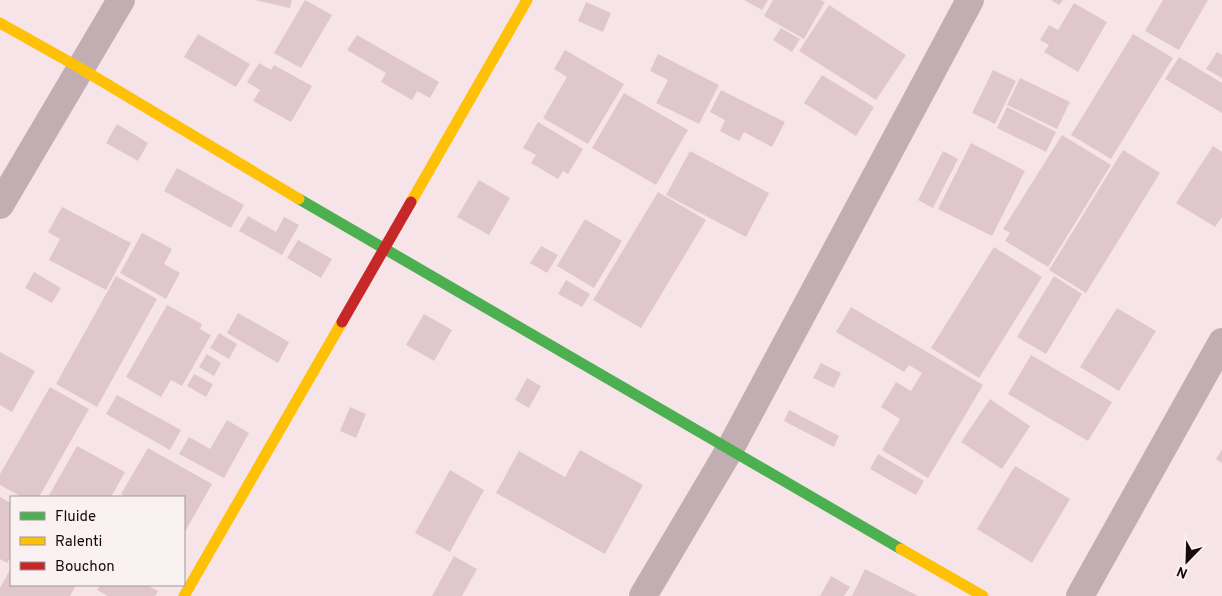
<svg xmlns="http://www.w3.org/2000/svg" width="1222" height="596" font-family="Overpass,sans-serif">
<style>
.building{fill:#e0c7ce}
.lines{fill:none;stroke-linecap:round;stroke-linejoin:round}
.street{stroke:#c2aeb2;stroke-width:28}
.fast{stroke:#4caf50;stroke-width:11}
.slow{stroke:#ffc107;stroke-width:11}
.jam{stroke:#c62828;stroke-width:11}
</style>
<rect width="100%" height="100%" fill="#f7e4e8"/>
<path class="building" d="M 255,0 L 292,0 L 290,8 Z
M 305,0 L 332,15 L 301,68 L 274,53 Z
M 744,0 L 768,0 L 762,10 Z
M 773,0 L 821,0 L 825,2 L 804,39 L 764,16 Z
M 1051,0 L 1063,0 L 1059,5 Z
M 1163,0 L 1208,0 L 1179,50 L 1145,31 Z
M 586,2 L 611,13 L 603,32 L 578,21 Z
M 1074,3 L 1107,22 L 1078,72 L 1044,52 L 1049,45 L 1040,40 L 1049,25 L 1058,30 Z
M 829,5 L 906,55 L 876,100 L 799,51 Z
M 781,28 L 800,39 L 792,52 L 773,40 Z
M 198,34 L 250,64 L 236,87 L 184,57 Z
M 1133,34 L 1173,58 L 1111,159 L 1071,135 Z
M 357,35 L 439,82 L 430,98 L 417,91 L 412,100 L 381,82 L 386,73 L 347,50 Z
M 565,50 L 624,84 L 588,144 L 543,118 L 567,77 L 554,69 Z
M 1217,52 L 1222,55 L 1222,78 L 1206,69 Z
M 658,54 L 719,85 L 699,124 L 656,103 L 668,80 L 650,71 Z
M 1179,57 L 1222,83 L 1222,113 L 1165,79 Z
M 259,63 L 271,70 L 274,65 L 312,86 L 291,122 L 253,101 L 260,90 L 247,82 Z
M 993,70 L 1016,81 L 995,124 L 972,113 Z
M 822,75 L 874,107 L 856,136 L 804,103 Z
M 1020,78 L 1070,102 L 1057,129 L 1007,105 Z
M 721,90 L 785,122 L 772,147 L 744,132 L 739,141 L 720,131 L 725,120 L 710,112 Z
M 624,93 L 688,130 L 656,185 L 592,148 Z
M 1007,107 L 1056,132 L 1046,152 L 997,128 Z
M 538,122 L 583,149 L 568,174 L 563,171 L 558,179 L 531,163 L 536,155 L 523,148 Z
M 117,124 L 148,143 L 138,161 L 106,143 Z
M 1062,135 L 1111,165 L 1048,267 L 1005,241 L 1010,233 L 1003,229 Z
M 971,143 L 1025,171 L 992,236 L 938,209 Z
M 1213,146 L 1222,152 L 1222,217 L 1215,227 L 1176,203 Z
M 1123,150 L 1160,173 L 1086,293 L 1049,270 Z
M 690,151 L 769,193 L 746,237 L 666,195 Z
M 943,151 L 958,159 L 933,208 L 918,200 Z
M 177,168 L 244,205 L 231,228 L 164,191 Z
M 479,180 L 510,198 L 489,235 L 457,217 Z
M 658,192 L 706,220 L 641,328 L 593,300 Z
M 62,207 L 131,243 L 106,290 L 49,260 L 60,239 L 48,232 Z
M 248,216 L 276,232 L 284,217 L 299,225 L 282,255 L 239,231 Z
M 585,219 L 622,241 L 594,288 L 557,266 Z
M 142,233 L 172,249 L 164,264 L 180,273 L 166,299 L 120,273 Z
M 298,240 L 332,259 L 321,278 L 287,258 Z
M 541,246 L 558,255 L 547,273 L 530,263 Z
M 994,247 L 1042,277 L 979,378 L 931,348 Z
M 34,272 L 61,288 L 52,303 L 25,288 Z
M 116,276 L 157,299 L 97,407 L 56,384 Z
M 1054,276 L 1082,294 L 1046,354 L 1017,337 Z
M 566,280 L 590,294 L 582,307 L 558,294 Z
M 167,305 L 202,324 L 200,329 L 211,335 L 182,386 L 171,380 L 161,397 L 126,377 Z
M 851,307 L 983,385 L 928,478 L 882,450 L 900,419 L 881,407 L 896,382 L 911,391 L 922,373 L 909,365 L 904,372 L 836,332 Z
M 1117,308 L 1156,331 L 1119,391 L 1080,367 Z
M 238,313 L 289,342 L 278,363 L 227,333 Z
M 424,314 L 452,330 L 434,361 L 406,345 Z
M 219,333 L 237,344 L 229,359 L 210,348 Z
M 0,352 L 35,371 L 12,412 L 0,405 Z
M 207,354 L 221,363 L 214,376 L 199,367 Z
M 1031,355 L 1112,402 L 1088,441 L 1008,394 Z
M 821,363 L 841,373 L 834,388 L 813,378 Z
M 194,374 L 213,384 L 206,397 L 187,386 Z
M 527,378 L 541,386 L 529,408 L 515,400 Z
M 50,387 L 89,409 L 39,497 L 22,497 L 0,485 L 0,474 Z
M 117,395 L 181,430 L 170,450 L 106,414 Z
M 990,399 L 1030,426 L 1002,469 L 961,442 Z
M 350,407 L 366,414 L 356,438 L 340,431 Z
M 789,410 L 839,436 L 834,447 L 784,421 Z
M 227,420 L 249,433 L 224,478 L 179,454 L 189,437 L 210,449 Z
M 77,446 L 125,472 L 111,497 L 48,497 Z
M 148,448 L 212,484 L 186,530 L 184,529 L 184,497 L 126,497 L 121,494 Z
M 580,450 L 643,485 L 605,554 L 496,493 L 519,451 L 565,477 Z
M 1222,450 L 1222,463 L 1216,459 Z
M 878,454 L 924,481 L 916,495 L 870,469 Z
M 1015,466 L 1070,499 L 1032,563 L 977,529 Z
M 450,470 L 484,490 L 450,552 L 415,533 Z
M 0,497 L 11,503 L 11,557 L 7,563 L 0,559 Z
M 454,556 L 477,569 L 462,596 L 432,596 Z
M 11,568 L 11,585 L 76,585 L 70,596 L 0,596 L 0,588 Z
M 865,569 L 918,596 L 852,596 Z
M 831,576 L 850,587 L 844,596 L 820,596 Z
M 100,585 L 147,585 L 158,591 L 155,596 L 108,596 L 97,590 Z"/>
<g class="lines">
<path class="street" d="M 0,205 L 121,0
M 643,596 L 730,449 L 970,0
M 1080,596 L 1222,342"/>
<path class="fast" d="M 299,199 L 901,549"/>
<path class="slow" d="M 0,23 L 80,68 L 299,199
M 411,202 L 527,0
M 901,549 L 983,596
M 184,596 L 342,322"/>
<path class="jam" d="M 342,322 L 411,202"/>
</g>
<rect x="10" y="496" width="175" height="90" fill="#faf1f3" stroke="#a09597"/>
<rect x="20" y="512" width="25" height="8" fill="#4caf50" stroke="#a09597"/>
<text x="55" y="521" font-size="15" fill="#180b0e">Fluide</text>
<rect x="20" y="537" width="25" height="8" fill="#ffc107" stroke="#a09597"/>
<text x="55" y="546" font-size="15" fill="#180b0e">Ralenti</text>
<rect x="20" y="562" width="25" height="8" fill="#c62828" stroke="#a09597"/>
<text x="55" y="571" font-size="15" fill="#180b0e">Bouchon</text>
<g transform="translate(1187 561) rotate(203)" stroke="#faf1f3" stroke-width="4" paint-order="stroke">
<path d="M0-4L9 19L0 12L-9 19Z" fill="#180b0e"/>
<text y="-8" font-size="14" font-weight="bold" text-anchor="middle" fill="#180b0e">N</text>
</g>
</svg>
